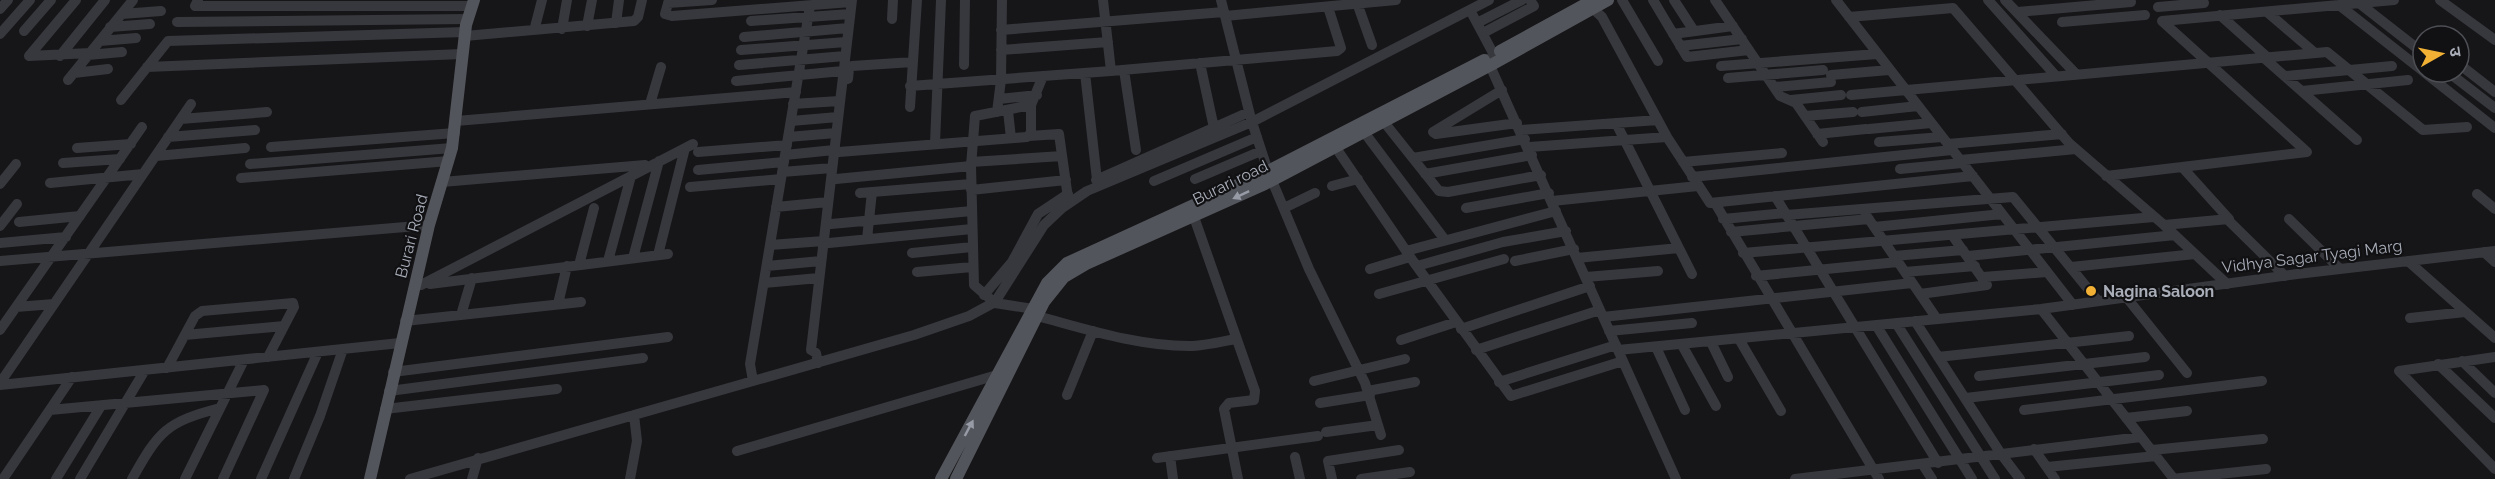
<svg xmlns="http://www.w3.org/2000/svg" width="2495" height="479" font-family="Raleway,'Noto Sans Devanagari',sans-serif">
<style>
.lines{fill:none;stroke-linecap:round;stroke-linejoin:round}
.minor{stroke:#37383d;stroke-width:10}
.major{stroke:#53555c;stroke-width:12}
.oneway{fill:#979ba6}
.poi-dot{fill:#f2b134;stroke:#111113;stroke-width:2}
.labels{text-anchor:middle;stroke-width:4.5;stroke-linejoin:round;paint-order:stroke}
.street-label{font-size:16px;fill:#a8adb8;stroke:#111113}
.poi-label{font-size:16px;font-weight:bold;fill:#a8adb8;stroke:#111113;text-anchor:start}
</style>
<rect width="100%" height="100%" fill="#161618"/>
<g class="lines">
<path class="minor" d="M 76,0 L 29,56 L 90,53
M 198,0 L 195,6 L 472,6
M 669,0 L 665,14 L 672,16 L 851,2
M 1103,0 L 1111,71 L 1337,51 L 1341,48 L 1328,7
M 1221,0 L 1251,119 L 1268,171 L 1309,269 L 1365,383 L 1381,435
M 1356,0 L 1372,45
M 1622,0 L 1658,61
M 1653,0 L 1687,57 L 1749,50
M 1674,0 L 1694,31
M 1715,0 L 1780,96 L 1796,103 L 1823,142
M 1836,0 L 2073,305
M 1988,0 L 2056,76
M 2005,0 L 2076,74
M 2440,0 L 2495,40
M 668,3 L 712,0
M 1587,3 L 1602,17 L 1667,137 L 1710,203 L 1973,176
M 2359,3 L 2423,53
M 2339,5 L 2423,71
M 2158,7 L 2204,3
M 0,9 L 8,0
M 1470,10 L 1494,55
M 2018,12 L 2131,2
M 2267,12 L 2315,53
M 122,14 L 161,11
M 2220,15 L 2267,57
M 1225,16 L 1396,0
M 1849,17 L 1953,8 L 2069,143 L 2164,225 L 2227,284
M 892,19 L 893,0
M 751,21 L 850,14
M 177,22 L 468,19
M 2062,22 L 2145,15
M 616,23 L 619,0
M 1477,23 L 1522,0
M 587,26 L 592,0
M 110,27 L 150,24
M 535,27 L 542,0
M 562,29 L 567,0
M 1001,30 L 1224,12
M 24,31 L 51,0
M 1483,33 L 1534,6 L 1530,0
M 0,34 L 30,0
M 1673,34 L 1733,26
M 465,36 L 634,21 L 638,17 L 642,0
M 744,37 L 848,28
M 100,41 L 136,38
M 1680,46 L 1742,39
M 741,50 L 846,42
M 1001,50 L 1108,42
M 88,55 L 122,52
M 60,56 L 105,0
M 2264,58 L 2357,140
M 1487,59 L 1676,479
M 1200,63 L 1214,128
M 2459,64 L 2495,92
M 739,65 L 845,56
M 964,65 L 965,0
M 1721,66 L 1877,54
M 147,67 L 462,54
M 1124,70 L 1136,150
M 2424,72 L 2495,128
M 2448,72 L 2495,108
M 74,73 L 108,69
M 1085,73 L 1097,180
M 1831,75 L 1889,70
M 2285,76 L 2392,66
M 1728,78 L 1823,70
M 848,79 L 849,69 L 852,66 L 913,62
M 68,80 L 133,0
M 736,81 L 843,71
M 910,86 L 1111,71
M 1774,87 L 1831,82
M 1502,90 L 1433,132 L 1436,134 L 1517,123
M 2302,91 L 2408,80
M 1851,95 L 2327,52 L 2423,130 L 2467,127
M 999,99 L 1037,95
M 121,100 L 168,41 L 465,32
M 1791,100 L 1841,95
M 650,104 L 661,67
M 793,104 L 839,101
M 910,107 L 917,0
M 1008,111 L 1011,138
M 997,112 L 1001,80 L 1002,0
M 1862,112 L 1918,106
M 1805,116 L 1853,112
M 181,119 L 267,112
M 456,121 L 796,92
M 791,121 L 838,117
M 1384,122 L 1439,191 L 1448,192 L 1541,175
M 1616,123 L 1692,274
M 1869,129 L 1931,123
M 1521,130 L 1658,120
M 1364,132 L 1445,240
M 1817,134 L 1866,129
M 1029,136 L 1059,134 L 1068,198
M 168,137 L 255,130
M 788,137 L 836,133
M 1332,142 L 1413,261 L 1511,396 L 1623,361
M 1879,142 L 1942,137
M 935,143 L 941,0
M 1948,144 L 2062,134
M 271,147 L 455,133
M 1529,147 L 1667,137
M 77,148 L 131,144
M 698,152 L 787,145
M 839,152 L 1027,137 L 1031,133 L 1031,105
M 785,155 L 834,150
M 156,156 L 245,148
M 1413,158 L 1525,139
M 1960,160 L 2076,149
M 971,162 L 1062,156
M 1683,162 L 1782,153
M 63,163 L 120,159
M 250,164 L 452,148
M 1900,169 L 1962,163
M 698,170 L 784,162
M 782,172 L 832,168
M 1425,174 L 1532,155
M 2106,176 L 2182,167
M 1692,177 L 1952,150
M 241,178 L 449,161
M 836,179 L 971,166
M 1195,179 L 1261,151
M 1096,180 L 1249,112
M 1154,181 L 1257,137
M 442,182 L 645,165
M 50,183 L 143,174
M 0,184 L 16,164
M 1332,186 L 1358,179
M 690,187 L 781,179
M 971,190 L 1066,180
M 860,193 L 971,184
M 2477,194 L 2495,209
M 1775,196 L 1938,463
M 1552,201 L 1698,186
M 1715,203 L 1879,479
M 776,207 L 828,202
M 1284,208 L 1315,193
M 1466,208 L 1549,193
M 1188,209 L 1194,217 L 1255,391 L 1254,400 L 1229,403 L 1224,409 L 1238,479
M 1786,215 L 2013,197 L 2098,301
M 1866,215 L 1937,319
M 1723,219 L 1785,213
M 2289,219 L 2340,269
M 2228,220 L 2285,276
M 19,222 L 80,216
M 831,224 L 972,211
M 2164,225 L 2229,219 L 2182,167 L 2307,152 L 2162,21 L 2394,0
M 0,226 L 17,204
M 1874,227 L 2002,214
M 1731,232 L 1869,219
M 867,239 L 872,192
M 0,243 L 66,237
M 829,243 L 972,229
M 770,245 L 824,241
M 1406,251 L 1556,211
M 2484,252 L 2495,262
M 912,253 L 972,247
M 1743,253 L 2154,217
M 658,255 L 685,148
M 1894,256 L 1963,250
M 1968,256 L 2175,235
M 633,258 L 659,161
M 1577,258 L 1679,248
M 0,261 L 429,225
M 608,261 L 631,176
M 1515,261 L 1574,249
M 2408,261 L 2495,338
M 579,265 L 594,208
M 767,266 L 821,261
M 1417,266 L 1503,242 L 1566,231
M 2071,267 L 2195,254
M 1370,269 L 1410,257
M 917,272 L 972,267
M 1905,272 L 1975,266
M 1756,276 L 1898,262
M 1586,277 L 1658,271
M 1983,277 L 2047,272
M 764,283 L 819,278
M 430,284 L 668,254
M 421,285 L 693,144
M 1379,294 L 1504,259
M 1920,294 L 1987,285 L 1952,235
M 984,295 L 1012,262 L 1038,214 L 1068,194
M 2127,298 L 2187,373
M 558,304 L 567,266
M 16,307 L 54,304
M 2041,309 L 2174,479
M 1040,310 L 995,303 L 974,285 L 971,166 L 975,116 L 1031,105 L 1043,76
M 461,315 L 472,278
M 1037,316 C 1086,329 1137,346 1189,346 C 1204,346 1220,342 1235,339
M 1603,317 L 1912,283
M 2410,318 L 2465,312
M 405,321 L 581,302
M 1915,321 L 2001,454 L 2020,479
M 1896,323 L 1995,479
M 1876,325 L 1972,479
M 1461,329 L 1590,286
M 0,330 L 142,127
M 1609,331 L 1692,323
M 185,335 L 284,326
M 1739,339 L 1781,411
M 1401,340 L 1456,322
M 1711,342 L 1728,377
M 1682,345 L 1716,406
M 1656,347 L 1685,410
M 1476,350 L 1600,310
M 1618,350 L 2041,309 L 2297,274 L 2495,251
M 1938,357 L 2129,336
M 2495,357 L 2399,371 L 2495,469
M 2462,361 L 2495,393
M 818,363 L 816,353 L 811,350 L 852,0
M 2438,364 L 2495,418
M 167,368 L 195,316 L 202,311 L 293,303 L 294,307 L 268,357
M 393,372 L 668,337
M 1979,376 L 2145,357
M 753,381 L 750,364 L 810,6
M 1314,381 L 1405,359
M 1499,382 L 1616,345
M 0,383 L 191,104
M 0,385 L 400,343
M 389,391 L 643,358
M 1368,391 L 1415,382
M 1067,395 L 1093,331
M 1966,398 L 2159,375
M 1320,403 L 1370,395
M 385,409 L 557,389
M 50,410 L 264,390 L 223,479
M 2024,410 L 2262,381
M 2126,418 L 2187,411
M 1326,432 L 1378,425
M 2034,449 L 2055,479
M 2152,450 L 2263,439
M 737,451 L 997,375
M 1170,456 L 1173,479
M 1295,457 L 1300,479
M 1157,458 L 1318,436
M 1923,465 L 1932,479
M 2047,467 L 2156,456
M 3,479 L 72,377
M 56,479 L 101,406
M 80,479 L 145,370
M 132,479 C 159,431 166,422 220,408
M 185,479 L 244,360
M 261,479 L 318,352
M 294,479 L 320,416 L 343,349
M 410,479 L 914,335 L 969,316 L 995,302 L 1044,225 L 1062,208 L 1087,191 L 1252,122 L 1489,0
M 472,479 L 478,458
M 630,479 L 637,441 L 634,415
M 1332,479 L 1328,461 L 1399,450
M 1361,479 L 1410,472
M 1795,479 L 2141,437
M 2172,479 L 2266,469"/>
<path class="major" d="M 1500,51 L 1593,0
M 370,479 L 429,225 L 452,148 L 466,25 L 474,0
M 941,479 L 1047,283 L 1067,263 L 1268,171 L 1484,60
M 956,479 L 1044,302 L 1064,277 L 1086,264 L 1265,184 L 1491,65 L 1608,0"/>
</g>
<defs><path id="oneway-solid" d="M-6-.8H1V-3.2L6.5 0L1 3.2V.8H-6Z" transform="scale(1.5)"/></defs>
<g class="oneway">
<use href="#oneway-solid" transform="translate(1241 195) rotate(155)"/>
<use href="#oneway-solid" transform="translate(969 428) rotate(-62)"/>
</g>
<circle class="poi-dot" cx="2091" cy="291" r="6"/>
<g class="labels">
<g class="street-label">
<text transform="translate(1230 182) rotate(-26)" y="6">Burari road</text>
<text transform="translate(411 236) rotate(-75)" y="6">Burari Road</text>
<text transform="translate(2312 256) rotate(-7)" y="6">Vidhya Sagar Tyagi Marg</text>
</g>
<g class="poi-label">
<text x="2103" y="297">Nagina Saloon</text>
</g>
</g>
<g transform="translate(2441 54) rotate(81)"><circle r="28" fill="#111113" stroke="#4d4f55" stroke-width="1.5"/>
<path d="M0-4.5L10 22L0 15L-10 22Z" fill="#f2b134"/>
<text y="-9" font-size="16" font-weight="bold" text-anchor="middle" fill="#a8adb8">उ</text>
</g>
</svg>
